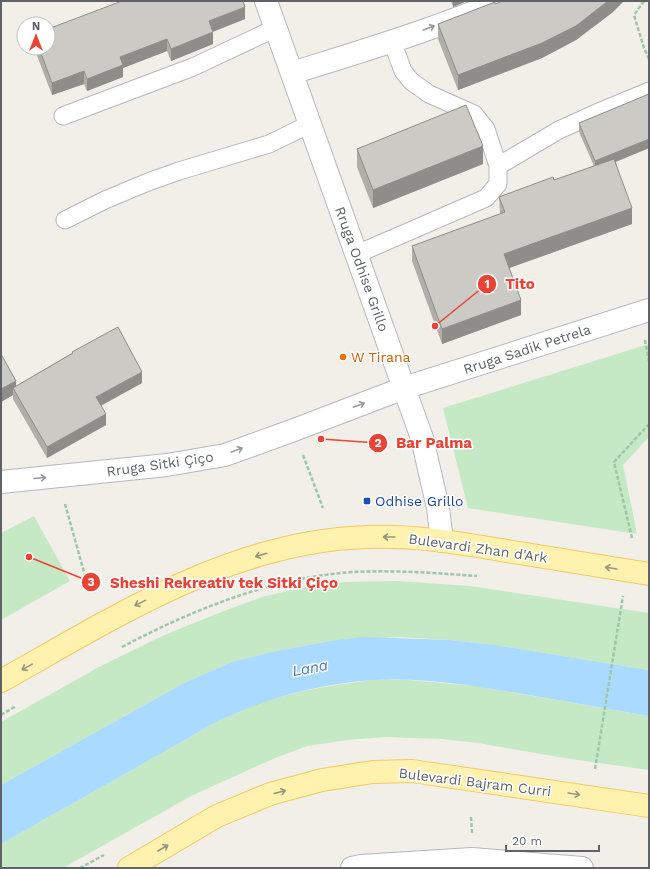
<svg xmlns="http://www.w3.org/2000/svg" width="650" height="869" font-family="'Work Sans',sans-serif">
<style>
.green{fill:#c5e8c5}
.water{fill:#aadaff}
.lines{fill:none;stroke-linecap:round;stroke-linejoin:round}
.lane-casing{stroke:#b5b8bc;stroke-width:19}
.street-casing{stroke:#b5b8bc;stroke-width:24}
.secondary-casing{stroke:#b6babf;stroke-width:24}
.primary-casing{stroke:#f2c960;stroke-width:24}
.path{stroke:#9cc7a9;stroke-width:2.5;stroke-dasharray:4 2;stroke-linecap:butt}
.lane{stroke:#fff;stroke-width:17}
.street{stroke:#fff;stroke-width:22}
.secondary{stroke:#fff;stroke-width:22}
.primary{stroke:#fff2af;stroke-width:22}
.wall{fill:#afaea9}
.shaded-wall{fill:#8f8d8a}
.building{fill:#cccac5;stroke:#8f8d8a}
.oneway{stroke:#979a9d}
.oneway2{stroke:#979581}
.food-dot{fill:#e8710a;stroke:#fff;stroke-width:1.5}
.transit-dot{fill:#1a4fb4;stroke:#fff;stroke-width:1.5}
.labels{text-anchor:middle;stroke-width:3;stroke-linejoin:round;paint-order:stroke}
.street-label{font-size:14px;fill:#5f6368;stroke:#fff}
.food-label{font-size:14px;fill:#c56008;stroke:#fff;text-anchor:start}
.transit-label{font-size:14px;fill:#164399;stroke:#fff;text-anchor:start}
.water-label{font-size:15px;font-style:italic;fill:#4174aa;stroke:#fff}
.leader{fill:none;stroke:#ea4335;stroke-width:1.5}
.callout-dot{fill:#ea4335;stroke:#fff;stroke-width:1.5}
.mark-label{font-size:12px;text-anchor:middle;font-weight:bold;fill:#fff}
.callout-label{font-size:15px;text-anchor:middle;font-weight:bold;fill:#ea4335;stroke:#fff;stroke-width:3;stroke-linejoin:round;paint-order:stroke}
</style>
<rect width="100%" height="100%" fill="#f1efe8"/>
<path class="green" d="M 649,344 L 649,437 L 623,465 L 637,534 L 468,508 L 443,408 Z
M 34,516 L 70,581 L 1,620 L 1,533 Z
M 397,581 L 470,586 L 649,613 L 649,670 L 495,645 L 450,640 L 397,637 L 330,641 L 276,651 L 232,662 L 184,683 L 1,785 L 1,722 L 99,667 L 162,636 L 216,614 L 262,597 L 300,588 L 345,582 Z
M 372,680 L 409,680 L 475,686 L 649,716 L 649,770 L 564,758 L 478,743 L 442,739 L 385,737 L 347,740 L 307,746 L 275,758 L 191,796 L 63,868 L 1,868 L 1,844 L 220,720 C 233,715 245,709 257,704 C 295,691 333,685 372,680 Z"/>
<path class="water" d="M 364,637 L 450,640 L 495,645 L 649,670 L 649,716 C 609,709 569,702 529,695 C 477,686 425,677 372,680 C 334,683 293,691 257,705 C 245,709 233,715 220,720 L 1,844 L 1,785 L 184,683 L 232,662 L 276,651 L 330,641 Z"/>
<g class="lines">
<defs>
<path id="lane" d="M 63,116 L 193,67 L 276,28
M 498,166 L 559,130 L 601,111 L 649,91
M 65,220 L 105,200 L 148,182 L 179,171 L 269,144 L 310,124
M 357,254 L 486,198 L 498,184 L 498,166 L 486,129 L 474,114 L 429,94 L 411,81 L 403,71 L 392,41"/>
<path id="street" d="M 292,73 C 362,51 433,30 501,1
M 1,482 L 167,465 L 225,455 L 294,430 L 404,388 L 266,1
M 352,868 L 361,866 L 472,859 L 582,868"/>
<path id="secondary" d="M 442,541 L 438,508 L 422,438 L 404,388 L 649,310"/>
<path id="primary" d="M 1,681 C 115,617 232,541 367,537 C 414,535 460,543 507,551 C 554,559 602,566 649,574
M 129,868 L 217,816 L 270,794 L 322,780 L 373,772 L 412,771 L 649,806"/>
</defs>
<use href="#lane" class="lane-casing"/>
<use href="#street" class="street-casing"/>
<use href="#secondary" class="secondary-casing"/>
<use href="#primary" class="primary-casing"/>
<path class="path" d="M 644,1 L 634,15 L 644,48 L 649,59
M 645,340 L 649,361
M 303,455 L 323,508
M 65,504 L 89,590
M 632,538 L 614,462 L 649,424
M 122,647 C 192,610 273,577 353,572 C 395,570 436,573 477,576
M 1,715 L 16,706
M 595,769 L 623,596
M 471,817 L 472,833
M 80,868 L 104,855"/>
<use href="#lane" class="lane"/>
<use href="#street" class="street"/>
<use href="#secondary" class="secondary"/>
<use href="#primary" class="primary"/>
</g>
<path class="wall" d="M 451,1 L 467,1 L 453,7 Z
M 495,4 L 613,12 L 576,40 L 542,58 L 458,90 L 438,39 L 438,24 Z
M 245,19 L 213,32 L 213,44 L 171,61 L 167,51 L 123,68 L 123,77 L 87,91 L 84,84 L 52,95 L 34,48 L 48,48 Z
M 579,123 L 649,148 L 616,162 L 632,224 L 509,268 L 521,315 L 442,344 L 412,261 L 412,246 L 500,214 L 499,197 L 554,180 L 594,166 L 579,132 Z
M 357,149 L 483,164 L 373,208 L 357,167 Z
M 72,352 L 142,383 L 101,406 L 106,425 L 47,458 L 13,399 L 13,395 L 1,402 L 1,354 L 16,386 L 72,353 Z"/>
<path class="shaded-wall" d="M 453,1 L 467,1 L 453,7 Z
M 608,1 L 624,1 L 613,12 L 576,40 L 542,58 L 458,90 L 458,75 Z
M 245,7 L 245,19 L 209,33 L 209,21 Z
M 213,32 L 213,44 L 171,61 L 171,49 Z
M 167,39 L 167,51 L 123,68 L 123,77 L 87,91 L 87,79 L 120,57 Z
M 84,71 L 84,84 L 52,95 L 52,83 Z
M 649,139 L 649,148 L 595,170 L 595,161 Z
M 483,146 L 483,164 L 373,208 L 373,190 Z
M 632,208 L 632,224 L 504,270 L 504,254 Z
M 521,300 L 521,315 L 442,344 L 442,329 Z
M 142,372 L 142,383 L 96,408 L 96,397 Z
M 16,381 L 16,393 L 13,388 L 13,395 L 1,402 L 1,389 Z
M 106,414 L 106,425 L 47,458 L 47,447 Z"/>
<path class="building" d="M 122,1 L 243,1 L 245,7 L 209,21 L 213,32 L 171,49 L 167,39 L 120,57 L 123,65 L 87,79 L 84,71 L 52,83 L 39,48 L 48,48 L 48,29 Z
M 503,1 L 608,1 L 576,26 L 542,43 L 458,75 L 438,24 L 495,2 L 495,4 Z
M 649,94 L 649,139 L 595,161 L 579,123 Z
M 466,105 L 483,146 L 373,190 L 357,149 Z
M 614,159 L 632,208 L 504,254 L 521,300 L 442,329 L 412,246 L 505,212 L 499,197 L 553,177 L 554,180 Z
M 118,327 L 142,372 L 96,397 L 106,414 L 47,447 L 13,388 L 73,353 L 72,352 Z
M 1,354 L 16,381 L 1,389 Z"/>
<defs><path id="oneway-shaft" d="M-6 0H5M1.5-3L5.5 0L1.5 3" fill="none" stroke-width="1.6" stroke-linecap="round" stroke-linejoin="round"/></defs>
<g class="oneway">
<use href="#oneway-shaft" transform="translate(429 28) rotate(-20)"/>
<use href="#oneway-shaft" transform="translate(359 405) rotate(-21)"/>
<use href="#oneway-shaft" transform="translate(237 450) rotate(-20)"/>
<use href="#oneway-shaft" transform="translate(40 478) rotate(-5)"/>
</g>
<g class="oneway2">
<use href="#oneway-shaft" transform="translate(389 537) rotate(180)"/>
<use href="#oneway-shaft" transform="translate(261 555) rotate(164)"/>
<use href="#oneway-shaft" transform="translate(611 568) rotate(-171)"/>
<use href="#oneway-shaft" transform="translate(140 603) rotate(154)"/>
<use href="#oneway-shaft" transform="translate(27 667) rotate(151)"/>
<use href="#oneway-shaft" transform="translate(280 792) rotate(-15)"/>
<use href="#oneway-shaft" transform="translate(574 794) rotate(9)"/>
<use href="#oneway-shaft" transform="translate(163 848) rotate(-30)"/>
</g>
<circle class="food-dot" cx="343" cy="357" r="4"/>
<rect class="transit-dot" x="363" y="497" width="8" height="8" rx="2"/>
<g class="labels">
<g class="street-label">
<text transform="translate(362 269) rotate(70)" y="5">Rruga Odhise Grillo</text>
<text transform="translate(527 349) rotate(-18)" y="5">Rruga Sadik Petrela</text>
<text transform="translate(160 464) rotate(-8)" y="5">Rruga Sitki Çiço</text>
<text transform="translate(478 548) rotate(8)" y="5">Bulevardi Zhan d'Ark</text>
<text transform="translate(475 782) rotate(7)" y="5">Bulevardi Bajram Curri</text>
</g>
<g class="food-label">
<text x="351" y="362">W Tirana</text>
</g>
<g class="transit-label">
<text x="375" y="506">Odhise Grillo</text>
</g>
<g class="water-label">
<text transform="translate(310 668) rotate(-11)" y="5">Lana</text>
</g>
</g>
<path class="leader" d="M435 326L487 284M321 439L378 443M29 557L91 582"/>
<g class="callout-dot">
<circle cx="435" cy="326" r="4"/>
<circle cx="321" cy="439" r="4"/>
<circle cx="29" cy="557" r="4"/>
<circle cx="487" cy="284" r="10"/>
<circle cx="378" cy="443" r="10"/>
<circle cx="91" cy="582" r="10"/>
</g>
<g class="mark-label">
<text x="487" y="288">1</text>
<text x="378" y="447">2</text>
<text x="91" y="586">3</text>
</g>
<g class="callout-label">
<text x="520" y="289">Tito</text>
<text x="434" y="448">Bar Palma</text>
<text x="224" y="588">Sheshi Rekreativ tek Sitki Çiço</text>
</g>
<rect width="650" height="869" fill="none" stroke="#5f6368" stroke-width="4"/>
<g transform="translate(36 36)"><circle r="19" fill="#ffffff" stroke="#bfc1c3"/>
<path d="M0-3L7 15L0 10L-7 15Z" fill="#ea4335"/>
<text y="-6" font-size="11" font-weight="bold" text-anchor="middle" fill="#5f6368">N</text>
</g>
<path d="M506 845v6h93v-6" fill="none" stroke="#5f6368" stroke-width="2"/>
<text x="512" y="845" font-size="12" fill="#5f6368" stroke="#ffffff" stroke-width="3" paint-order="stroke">20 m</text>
</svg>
